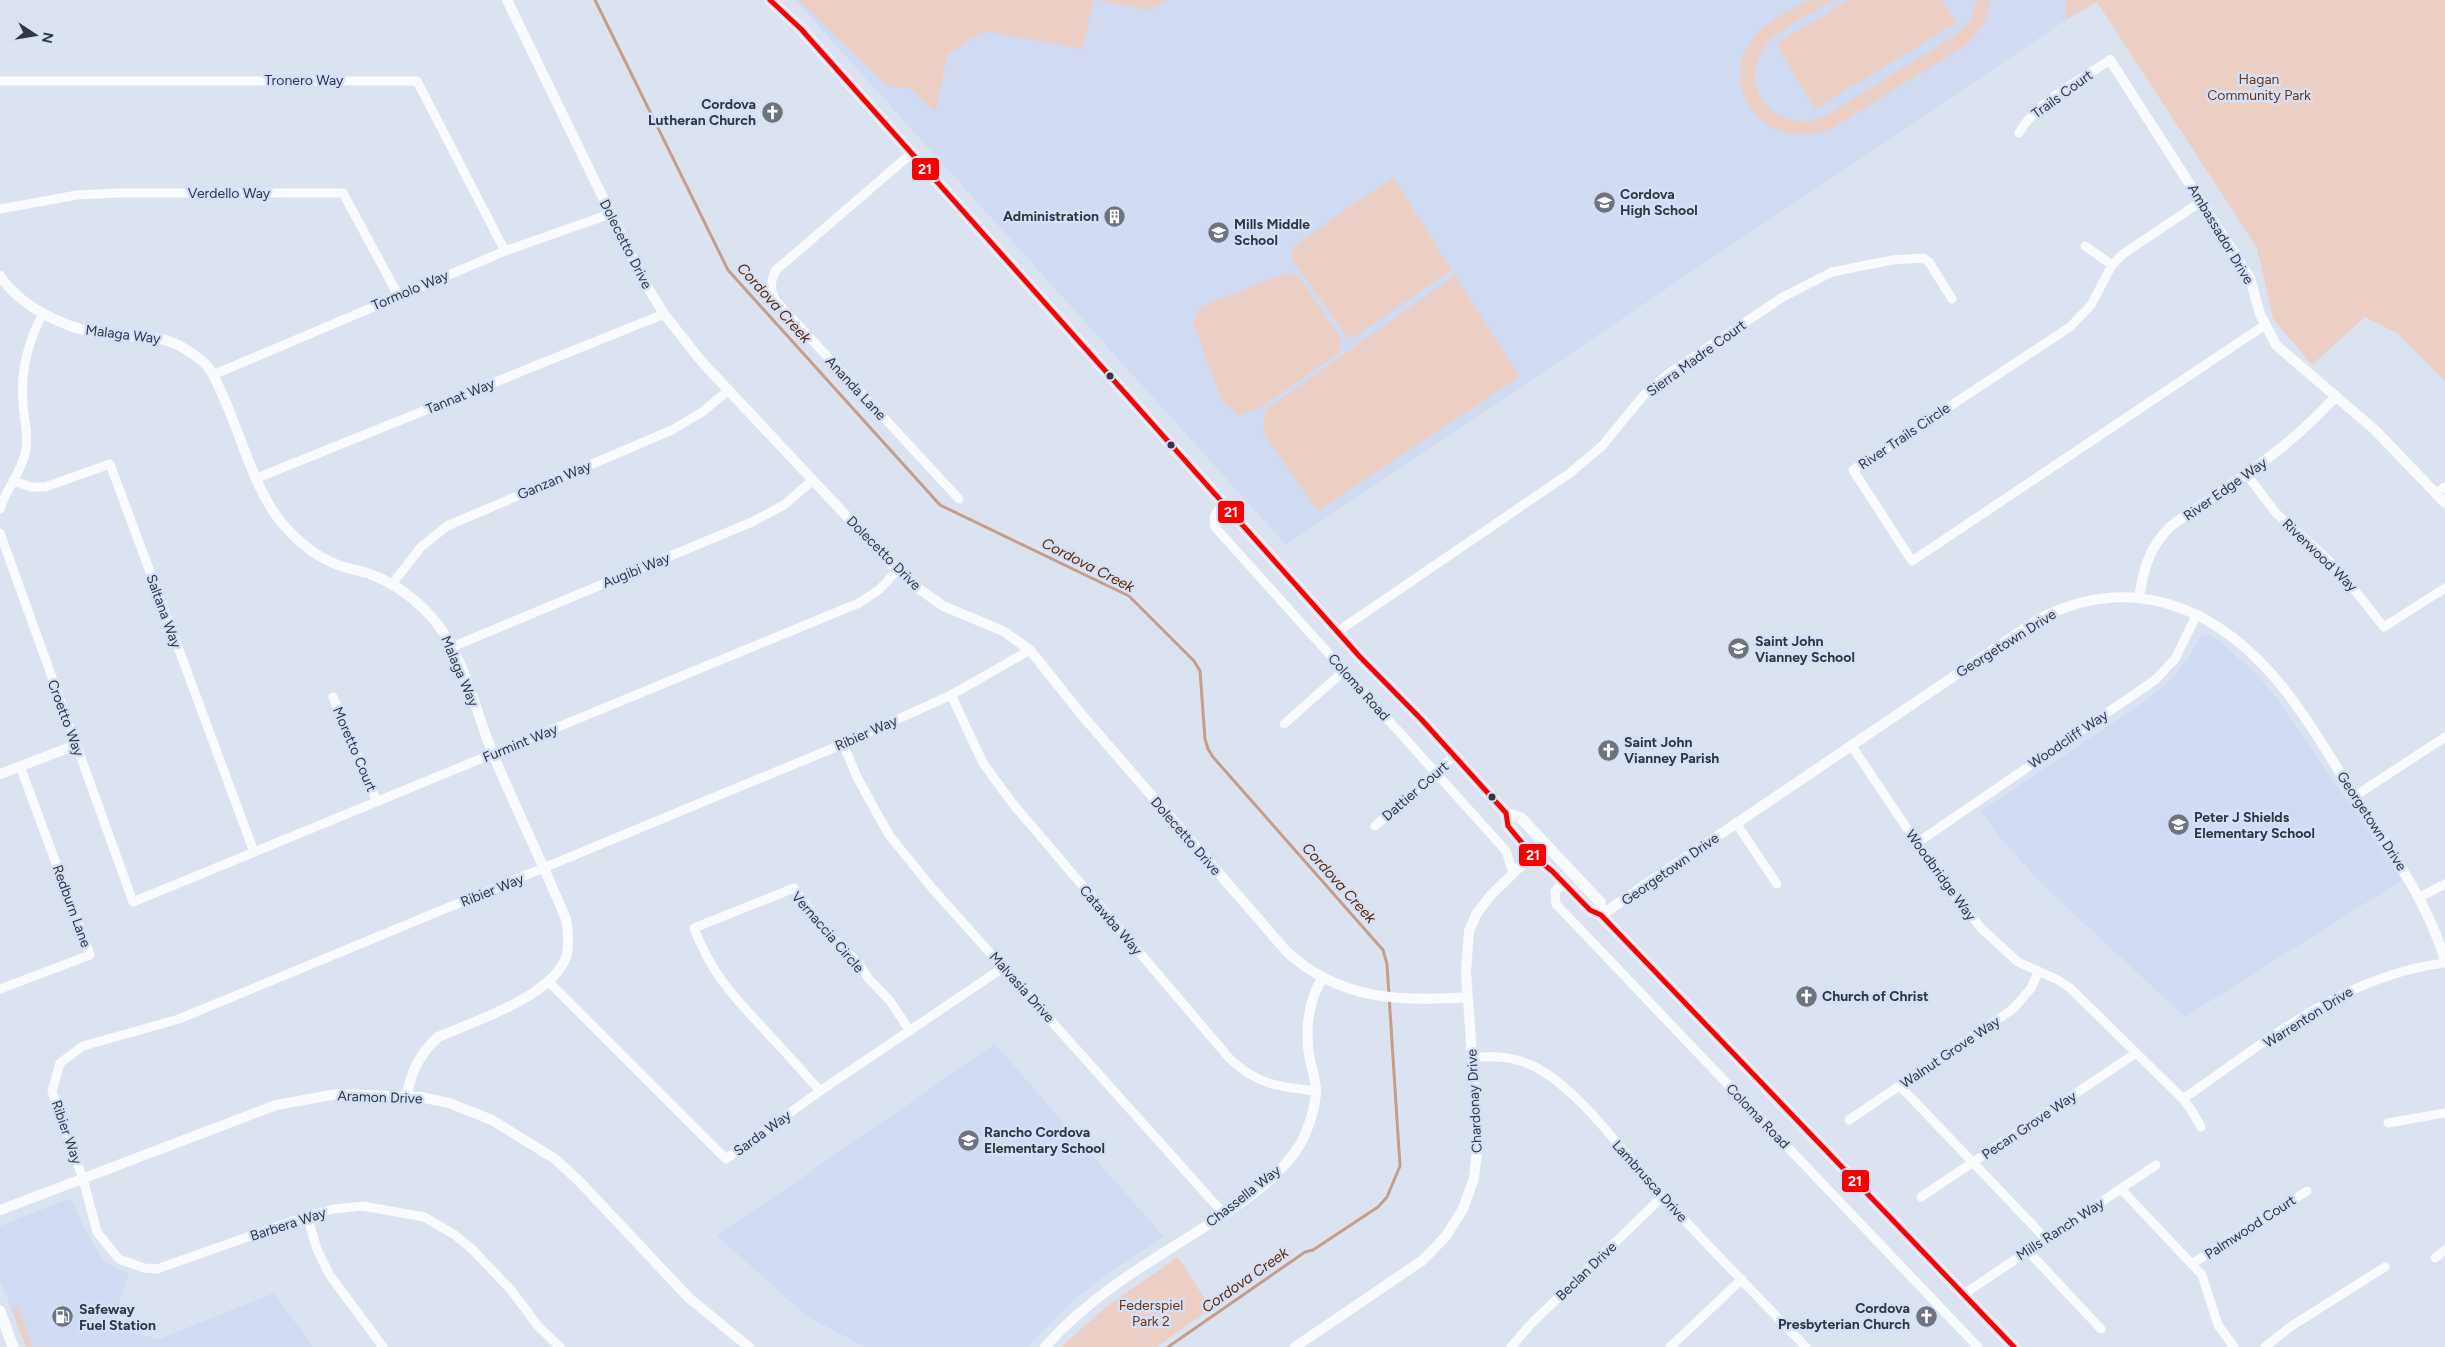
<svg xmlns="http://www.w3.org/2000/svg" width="2445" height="1347" font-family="Figtree,sans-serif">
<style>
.built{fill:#d1dcf3}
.green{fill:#ecd0c6}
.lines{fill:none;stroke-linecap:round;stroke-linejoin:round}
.stream{stroke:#c69d8a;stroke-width:3}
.minor{stroke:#fafbfd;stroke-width:9}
.tertiary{stroke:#fafbfd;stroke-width:10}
.secondary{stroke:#fafbfd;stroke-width:11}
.bus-1-casing{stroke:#d4e0f8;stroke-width:9}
.bus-1{stroke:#fa0000;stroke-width:5}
.bus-dot{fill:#333740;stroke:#d4e0f8;stroke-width:2}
.labels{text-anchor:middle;stroke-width:5;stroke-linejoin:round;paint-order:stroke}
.park-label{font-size:14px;fill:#703611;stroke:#d4e0f8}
.street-label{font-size:14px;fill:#333740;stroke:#d4e0f8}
.poi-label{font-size:14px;font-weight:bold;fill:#333740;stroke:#d4e0f8;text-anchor:start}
.water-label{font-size:15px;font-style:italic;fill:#612800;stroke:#d4e0f8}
.line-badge{stroke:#d4e0f8;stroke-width:2}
.badge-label{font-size:14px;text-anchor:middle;font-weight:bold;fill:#fff}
</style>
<rect width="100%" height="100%" fill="#dce3f0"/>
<path class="built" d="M 795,0 L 2066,0 L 2066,20 L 1286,545 Z
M 2202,635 L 2209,635 L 2218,640 L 2248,666 L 2273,693 L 2402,880 L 2185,1017 L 2046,888 L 2002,840 L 1981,811 L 2149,698 L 2170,681 L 2188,658 Z
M 995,1044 L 1164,1237 L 1116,1268 L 1085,1291 L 1059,1314 L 1028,1347 L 865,1347 L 808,1317 L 717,1236 Z
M 68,1199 L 73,1203 L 84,1228 L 104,1261 L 129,1274 L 111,1328 L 159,1339 L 274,1293 L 313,1347 L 26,1347 L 0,1280 L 0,1226 Z"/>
<path class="green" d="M 799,0 L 1166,0 L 1150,10 L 1094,0 L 1082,49 L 984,31 L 947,55 L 936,112 L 910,88 L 888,87 Z
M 1808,0 L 1834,0 C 1813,13 1772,31 1761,53 C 1738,97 1785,137 1827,115 L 1954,36 L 1970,21 L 1977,0 L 1991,1 L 1986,19 L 1969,43 L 1834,127 C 1772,158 1712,91 1754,37 C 1767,21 1790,11 1808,0 Z
M 1849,0 L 1942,0 L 1956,23 L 1815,109 L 1776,44 Z
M 2066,0 L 2445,0 L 2445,381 L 2397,333 L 2365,317 L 2312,365 L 2273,319 L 2257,248 L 2097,2 L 2066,20 Z
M 1393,177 L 1452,270 L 1354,337 L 1347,337 L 1291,258 L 1294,246 Z
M 1287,273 L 1297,274 L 1341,339 L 1339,353 L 1255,411 L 1239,415 L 1223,402 L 1193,324 L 1200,307 Z
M 1455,275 L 1520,377 L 1318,511 L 1263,433 L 1265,410 Z
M 1178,1257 L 1211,1308 L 1157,1347 L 1061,1347 L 1107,1306 Z
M 18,1307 L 32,1347 L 26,1347 L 12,1309 Z"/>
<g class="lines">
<path class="stream" d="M 595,0 L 728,270 L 940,505 L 1129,596 L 1194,661 L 1200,671 L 1205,739 L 1208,749 L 1213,757 L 1383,950 L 1387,964 L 1400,1166 L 1387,1197 L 1378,1207 L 1313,1250 L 1305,1252 L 1168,1347"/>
<path class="minor" d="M 0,81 L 417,81 L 505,251
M 2019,133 C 2038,100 2079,81 2110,60
M 912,153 L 776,270 C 770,281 770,290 776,301 L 959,499
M 2202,201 L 2123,254 L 2112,265 L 2091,305 L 2070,327 L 1853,470 L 1912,561 L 2265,325
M 0,209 L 77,195 L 117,193 L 343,193 L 398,295
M 2085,246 L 2112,265
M 213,375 L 505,251 L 610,214
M 2247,475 L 2276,513 L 2336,567 L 2384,627 L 2445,588
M 257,478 L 664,314
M 13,481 L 31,487 L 45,487 L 110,464 L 254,852
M 2436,493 L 2445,487
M 1223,503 L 1214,517 L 1215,527 L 1506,851 L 1513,872
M 0,509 C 6,488 22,472 26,450 C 29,434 24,420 23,404 C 20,371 28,342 43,313
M 0,533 L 133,902 L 859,603 L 880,589 L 897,570
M 392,584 L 421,547 L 447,526 L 672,430 L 702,412 L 729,390
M 1337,632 L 1570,473 L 1602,446 L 1643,396 L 1668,374 L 1783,297 L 1832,272 L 1892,260 L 1923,258 L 1929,262 L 1952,299
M 452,647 L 752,522 L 784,505 L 813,480
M 951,695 L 983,763 L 1013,804 L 1230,1059 C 1258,1085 1279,1087 1316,1091
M 333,697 L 377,802
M 1284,724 L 1344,671
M 843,744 L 857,777 L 889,835 L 932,888 L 1224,1214
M 1851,745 L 1943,882 L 1982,929 L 2018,962 L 2058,980 L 2070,988 L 2183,1099 L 2192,1111 L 2201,1127
M 2355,796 L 2445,737
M 1736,823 L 1777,884
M 1375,826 L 1454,756
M 1917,843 L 2155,680 L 2175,659 L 2197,614
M 1564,883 L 1555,891 L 1556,904 L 1978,1347
M 2420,897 L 2445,884
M 549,982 L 726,1159 L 820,1091 L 1004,967
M 0,989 L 90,955 L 20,766
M 1473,1058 C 1496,1055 1518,1057 1539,1069 C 1584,1095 1626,1156 1662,1196 C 1709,1247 1758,1297 1806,1347
M 1900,1086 L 2045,1238
M 820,1091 C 805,1074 790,1057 774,1040 C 738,1000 714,980 694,928 L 794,888 L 823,929 L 859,964 L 869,979 L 890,1001 L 910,1031
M 2183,1099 C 2264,1043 2344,975 2445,963
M 1849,1120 L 2013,1009 L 2031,988 L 2038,973
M 2388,1123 L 2445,1113
M 2121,1189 L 2202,1275 L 2218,1325 L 2234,1347
M 1921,1197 L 2136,1053
M 307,1216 L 317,1249 L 329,1274 L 383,1347
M 2027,1250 L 2101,1329
M 2435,1258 L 2445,1250
M 2193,1263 L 2307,1191
M 1964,1294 L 2156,1165
M 560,1347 L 538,1326 L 511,1290 L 472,1249 L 455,1235 L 424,1217 L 363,1206 L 334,1209 L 307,1216 L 157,1269 L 144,1268 L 119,1259 L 97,1232 L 83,1179 L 52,1091 L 60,1063 L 83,1046 L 179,1019 L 843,744 L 951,695 L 1030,650
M 1511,1347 L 1530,1325 L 1663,1196
M 1670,1347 L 1742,1279
M 2265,1347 L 2290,1327 L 2385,1267"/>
<path class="tertiary" d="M 507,0 L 642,278 L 664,314 L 702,362 L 897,570 L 911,583 L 943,606 L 1003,631 L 1030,650 L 1081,714 L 1287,952 C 1340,1000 1400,1002 1468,997
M 2110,60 L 2250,278 L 2260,314 L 2276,345 L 2375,430 L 2445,503
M 0,276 C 22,308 65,328 102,334 C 147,341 162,328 202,361 C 213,370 217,384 223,396 C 240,433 254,487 278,518 C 292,536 309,552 331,562 C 343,568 357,570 370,574 C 391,582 409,594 424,609 C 463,646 473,706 493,754 C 516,809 543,864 566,919 C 568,931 570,945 566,957 C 552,997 474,1021 438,1037 C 420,1054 411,1071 407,1095
M 2139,597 C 2144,568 2149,547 2171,526 C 2229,486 2289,449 2336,396
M 0,774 L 76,745
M 1601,915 L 2037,620 C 2134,569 2221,609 2285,690 C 2311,723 2332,760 2354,795 C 2389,849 2426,898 2445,960
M 0,1210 L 276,1105 L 337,1094 L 420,1097 L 449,1103 L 492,1120 L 555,1159 L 579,1181 L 689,1298 L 749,1347
M 1045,1347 C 1086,1300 1140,1267 1192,1235 C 1228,1212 1276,1183 1299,1146 C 1308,1131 1315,1109 1316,1092 C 1316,1079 1311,1067 1309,1055 C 1305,1028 1309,1001 1322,978
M 1295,1347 L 1423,1260 L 1446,1236 L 1463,1209 L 1474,1178 L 1478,1141 L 1466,972 L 1469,931 L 1477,913 L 1491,895 L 1532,855"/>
<path class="secondary" d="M 770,0 L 801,29 L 1360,657 L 1421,719 L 1506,813 L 1521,818 L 1600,902 L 1601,915
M 1506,813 L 1508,826 L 1532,855 L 1552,871 L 1590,910 L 1601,915 L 2014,1347
M 0,1311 L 13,1347"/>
<defs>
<path id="bus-1" d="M 770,0 L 801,29 L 1360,657 L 1421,719 L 1506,813 L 1508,826 L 1532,855 L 1552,871 L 1590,910 L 1601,915 L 2014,1347"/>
</defs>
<use href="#bus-1" class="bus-1-casing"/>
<use href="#bus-1" class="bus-1"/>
</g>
<defs>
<symbol id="church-disc" viewBox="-11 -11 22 22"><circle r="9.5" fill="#6e737e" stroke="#d4e0f8"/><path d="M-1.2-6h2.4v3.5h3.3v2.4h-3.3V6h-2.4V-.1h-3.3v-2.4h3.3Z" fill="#fff"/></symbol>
<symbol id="school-disc" viewBox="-11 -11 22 22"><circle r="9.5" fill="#6e737e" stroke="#d4e0f8"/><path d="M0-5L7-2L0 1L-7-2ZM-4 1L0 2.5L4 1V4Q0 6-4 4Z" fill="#fff"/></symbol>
<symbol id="building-disc" viewBox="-11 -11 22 22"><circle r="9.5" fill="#6e737e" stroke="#d4e0f8"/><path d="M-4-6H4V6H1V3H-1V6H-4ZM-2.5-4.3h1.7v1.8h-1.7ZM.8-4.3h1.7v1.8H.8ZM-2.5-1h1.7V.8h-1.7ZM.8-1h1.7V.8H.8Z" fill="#fff"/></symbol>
<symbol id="fuel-disc" viewBox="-11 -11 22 22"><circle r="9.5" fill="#6e737e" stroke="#d4e0f8"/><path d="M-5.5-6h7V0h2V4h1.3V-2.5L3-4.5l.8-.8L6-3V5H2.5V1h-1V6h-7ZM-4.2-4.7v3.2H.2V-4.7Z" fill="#fff"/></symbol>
</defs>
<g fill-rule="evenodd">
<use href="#church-disc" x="760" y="100" width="25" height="25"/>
<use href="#school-disc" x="1592" y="190" width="25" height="25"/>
<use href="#building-disc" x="1102" y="204" width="25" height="25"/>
<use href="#school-disc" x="1206" y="220" width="25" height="25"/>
<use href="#school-disc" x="1726" y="636" width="25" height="25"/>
<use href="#church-disc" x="1596" y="738" width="25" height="25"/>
<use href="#school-disc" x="2166" y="812" width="25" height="25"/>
<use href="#church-disc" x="1794" y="984" width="25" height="25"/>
<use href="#school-disc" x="956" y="1128" width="25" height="25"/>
<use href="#church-disc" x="1914" y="1304" width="25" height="25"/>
<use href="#fuel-disc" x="50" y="1304" width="25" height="25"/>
</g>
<g class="bus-dot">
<circle cx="1110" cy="376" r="4.5"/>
<circle cx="1171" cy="445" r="4.5"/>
<circle cx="1492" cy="797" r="4.5"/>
</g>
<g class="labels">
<g class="park-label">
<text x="2259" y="84">Hagan<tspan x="2259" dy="16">Community Park</tspan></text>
<text x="1151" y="1310">Federspiel<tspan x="1151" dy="16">Park 2</tspan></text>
</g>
<g class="street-label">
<text x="304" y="85">Tronero Way</text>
<text transform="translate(2062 94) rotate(-36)" y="5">Trails Court</text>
<text x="229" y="198">Verdello Way</text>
<text transform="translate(2221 234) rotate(59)" y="5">Ambassador Drive</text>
<text transform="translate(626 244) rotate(63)" y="5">Dolecetto Drive</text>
<text transform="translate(410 290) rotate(-23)" y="5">Tormolo Way</text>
<text transform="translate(123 334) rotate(7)" y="5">Malaga Way</text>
<text transform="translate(1696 358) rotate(-36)" y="5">Sierra Madre Court</text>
<text transform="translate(856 388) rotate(47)" y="5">Ananda Lane</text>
<text transform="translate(460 396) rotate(-22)" y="5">Tannat Way</text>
<text transform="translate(1904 436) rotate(-34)" y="5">River Trails Circle</text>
<text transform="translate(554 480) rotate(-23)" y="5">Ganzan Way</text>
<text transform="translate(2225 489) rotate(-35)" y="5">River Edge Way</text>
<text transform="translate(884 553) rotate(45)" y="5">Dolecetto Drive</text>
<text transform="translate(2320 555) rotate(44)" y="5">Riverwood Way</text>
<text transform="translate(636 570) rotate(-22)" y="5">Augibi Way</text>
<text transform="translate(164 611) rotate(70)" y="5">Saltana Way</text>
<text transform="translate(2006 643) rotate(-32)" y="5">Georgetown Drive</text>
<text transform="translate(460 671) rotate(67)" y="5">Malaga Way</text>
<text transform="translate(1359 687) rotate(48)" y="5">Coloma Road</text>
<text transform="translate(66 718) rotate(70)" y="5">Croetto Way</text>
<text transform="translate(866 733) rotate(-24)" y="5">Ribier Way</text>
<text transform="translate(2068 739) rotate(-34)" y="5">Woodcliff Way</text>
<text transform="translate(520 743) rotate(-22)" y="5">Furmint Way</text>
<text transform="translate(355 749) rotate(67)" y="5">Moretto Court</text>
<text transform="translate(1415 791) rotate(-41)" y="5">Dattier Court</text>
<text transform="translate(2372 821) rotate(57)" y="5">Georgetown Drive</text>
<text transform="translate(1186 836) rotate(49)" y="5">Dolecetto Drive</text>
<text transform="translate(1670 869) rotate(-35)" y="5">Georgetown Drive</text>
<text transform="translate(1941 875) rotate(54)" y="5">Woodbridge Way</text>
<text transform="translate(492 890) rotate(-22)" y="5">Ribier Way</text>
<text transform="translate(72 906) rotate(70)" y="5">Redburn Lane</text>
<text transform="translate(1111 920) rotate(49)" y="5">Catawba Way</text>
<text transform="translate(828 932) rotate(49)" y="5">Vernaccia Circle</text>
<text transform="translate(1022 987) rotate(48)" y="5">Malvasia Drive</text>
<text transform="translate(2308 1017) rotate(-32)" y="5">Warrenton Drive</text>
<text transform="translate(1950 1052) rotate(-34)" y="5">Walnut Grove Way</text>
<text transform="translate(380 1097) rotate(2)" y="5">Aramon Drive</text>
<text transform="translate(1474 1101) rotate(-93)" y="5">Chardonay Drive</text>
<text transform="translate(1758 1116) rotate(46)" y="5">Coloma Road</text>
<text transform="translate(2029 1125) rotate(-34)" y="5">Pecan Grove Way</text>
<text transform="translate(67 1132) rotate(71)" y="5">Ribier Way</text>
<text transform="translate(762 1133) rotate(-36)" y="5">Sarda Way</text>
<text transform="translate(1650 1181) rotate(48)" y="5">Lambrusca Drive</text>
<text transform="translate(1243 1196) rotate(-38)" y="5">Chassella Way</text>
<text transform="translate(288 1224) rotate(-18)" y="5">Barbera Way</text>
<text transform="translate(2250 1227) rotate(-33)" y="5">Palmwood Court</text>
<text transform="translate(2060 1229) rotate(-33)" y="5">Mills Ranch Way</text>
<text transform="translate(1586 1271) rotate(-44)" y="5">Beclan Drive</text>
</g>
<g class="poi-label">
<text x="756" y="109" text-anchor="end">Cordova<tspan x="756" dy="16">Lutheran Church</tspan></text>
<text x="1620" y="199">Cordova<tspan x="1620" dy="16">High School</tspan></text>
<text x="1099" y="221" text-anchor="end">Administration</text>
<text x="1234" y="229">Mills Middle<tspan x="1234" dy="16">School</tspan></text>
<text x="1755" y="646">Saint John<tspan x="1755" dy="16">Vianney School</tspan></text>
<text x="1624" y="747">Saint John<tspan x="1624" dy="16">Vianney Parish</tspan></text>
<text x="2194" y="822">Peter J Shields<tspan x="2194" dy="16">Elementary School</tspan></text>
<text x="1822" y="1001">Church of Christ</text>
<text x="984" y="1137">Rancho Cordova<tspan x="984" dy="16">Elementary School</tspan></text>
<text x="1910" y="1313" text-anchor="end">Cordova<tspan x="1910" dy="16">Presbyterian Church</tspan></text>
<text x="79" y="1314">Safeway<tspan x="79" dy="16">Fuel Station</tspan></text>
</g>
<g class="water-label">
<text transform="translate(774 303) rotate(48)" y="5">Cordova Creek</text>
<text transform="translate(1088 565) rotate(27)" y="5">Cordova Creek</text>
<text transform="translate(1339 883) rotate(48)" y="5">Cordova Creek</text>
<text transform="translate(1245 1280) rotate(-35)" y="5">Cordova Creek</text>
</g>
</g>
<g class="line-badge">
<rect x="911" y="157" width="29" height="24" rx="5" fill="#fa0000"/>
<rect x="1217" y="500" width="28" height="24" rx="5" fill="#fa0000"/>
<rect x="1518" y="843" width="29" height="24" rx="5" fill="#fa0000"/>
<rect x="1841" y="1169" width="29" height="24" rx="5" fill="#fa0000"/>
</g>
<g class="badge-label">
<text x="925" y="174">21</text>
<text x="1231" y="517">21</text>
<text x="1533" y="860">21</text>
<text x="1855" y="1186">21</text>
</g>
<g transform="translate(35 35) rotate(102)" stroke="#d4e0f8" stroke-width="4" paint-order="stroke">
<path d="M0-4L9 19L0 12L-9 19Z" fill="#333740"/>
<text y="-8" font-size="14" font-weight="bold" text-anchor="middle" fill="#333740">N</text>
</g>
</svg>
